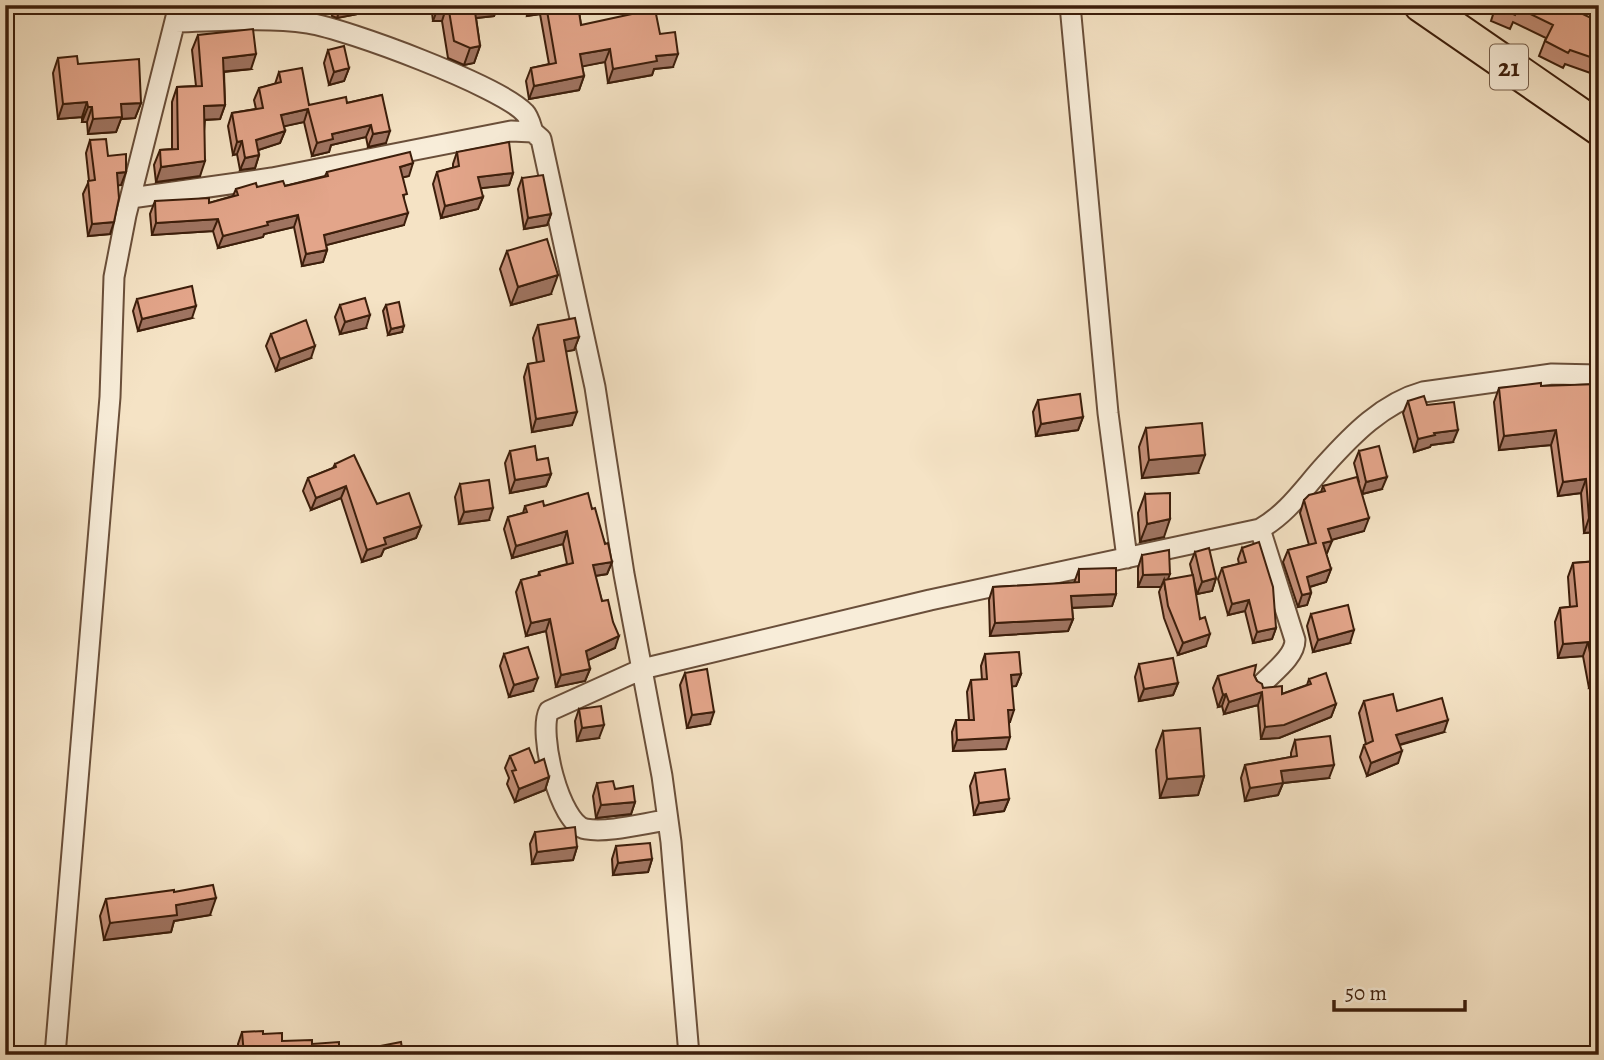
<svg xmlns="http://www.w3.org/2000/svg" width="1604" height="1060" font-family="Alegreya,serif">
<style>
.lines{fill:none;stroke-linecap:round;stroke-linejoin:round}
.minor-casing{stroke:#6a4f3a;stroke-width:23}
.trunk-casing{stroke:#3c1e0b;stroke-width:37}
.minor{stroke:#f8edd9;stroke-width:19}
.trunk{stroke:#f5e3c5;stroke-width:33}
.wall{fill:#c38e77;stroke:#3c1e0b;stroke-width:2}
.shaded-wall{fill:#9f7461;stroke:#3c1e0b;stroke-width:2}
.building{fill:#e3a58a;stroke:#3c1e0b;stroke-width:2}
.labels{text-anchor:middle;stroke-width:6;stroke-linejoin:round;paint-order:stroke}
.shield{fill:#f8edd9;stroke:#745c49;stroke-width:2}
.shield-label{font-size:26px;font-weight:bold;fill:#3c1e0b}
</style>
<rect width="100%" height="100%" fill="#f5e3c5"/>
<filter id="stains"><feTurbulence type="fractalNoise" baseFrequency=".00286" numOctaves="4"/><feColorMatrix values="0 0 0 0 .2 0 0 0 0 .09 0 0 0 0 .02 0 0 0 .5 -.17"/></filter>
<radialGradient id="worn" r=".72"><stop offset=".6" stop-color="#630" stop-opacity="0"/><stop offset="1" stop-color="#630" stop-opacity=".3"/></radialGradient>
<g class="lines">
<defs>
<path id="minor" d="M 1070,5 L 1108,413 L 1127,558
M 175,22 C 219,21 264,17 308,23 C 347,29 500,86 525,113 C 529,117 531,126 533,132
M 131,198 L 272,178 L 511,131 L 533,132 L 541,139 L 595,387 L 624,574 L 662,776 L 671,842 L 689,1055
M 1260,529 L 1295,640 C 1295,657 1272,673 1261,685
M 667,820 C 645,823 608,833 586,829 C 559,824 538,732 549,711 L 642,669 L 930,600 L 1260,529 C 1288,513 1304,488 1325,465 C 1352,435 1383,403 1423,392 L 1552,374 L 1599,375
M 55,1055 L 110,397 L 114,277 L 126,215 L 179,5"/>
<path id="trunk" d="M 1421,5 L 1599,128"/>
</defs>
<use href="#minor" class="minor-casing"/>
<use href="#trunk" class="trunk-casing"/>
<use href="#minor" class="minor"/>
<use href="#trunk" class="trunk"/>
</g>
<path class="wall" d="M 280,5 L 361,5 L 358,14 L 337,18 L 332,16 L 330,5 L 302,10 L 281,8 Z
M 431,5 L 498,5 L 494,16 L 476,18 L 480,46 L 474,63 L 464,65 L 448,58 L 442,21 L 433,21 Z
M 524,5 L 578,5 L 581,25 L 660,34 L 673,67 L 654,69 L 652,75 L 608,83 L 605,62 L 582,66 L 584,76 L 579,90 L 529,99 L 526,81 L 531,68 L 549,64 L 540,14 L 527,16 Z
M 1496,5 L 1595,20 L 1599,11 L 1599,76 L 1565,64 L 1563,68 L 1539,56 L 1546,38 L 1513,22 L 1510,29 L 1491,21 Z
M 198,35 L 251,69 L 224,72 L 225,105 L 220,119 L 205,120 L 200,176 L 156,182 L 154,165 L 160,150 L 172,149 L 172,102 L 177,87 L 196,86 L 192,50 Z
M 328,50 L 349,68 L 344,81 L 329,85 L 324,63 Z
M 58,58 L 78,64 L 141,103 L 135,118 L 121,119 L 116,132 L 88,134 L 87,122 L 82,122 L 82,117 L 58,119 L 53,73 Z
M 279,72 L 309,105 L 347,103 L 382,95 L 386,143 L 368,147 L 366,137 L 331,145 L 329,152 L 312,156 L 304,122 L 284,126 L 285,131 L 280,143 L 258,150 L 259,155 L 255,168 L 240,170 L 237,154 L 233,155 L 228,126 L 232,113 L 256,109 L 254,100 L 259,88 L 275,84 Z
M 90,140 L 108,156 L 121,185 L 118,185 L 110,234 L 88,236 L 83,194 L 89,181 L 86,153 Z
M 457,152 L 513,173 L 509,185 L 480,188 L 483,197 L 478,209 L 441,218 L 433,184 L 437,172 L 453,168 L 453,164 Z
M 327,172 L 409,176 L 403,177 L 404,201 L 404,225 L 326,245 L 327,250 L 323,262 L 302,266 L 294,227 L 264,234 L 263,237 L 218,248 L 213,231 L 152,235 L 150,214 L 155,201 L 209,203 L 233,196 L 236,189 L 285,186 L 325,176 Z
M 522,178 L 551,214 L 547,225 L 524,229 L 518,189 Z
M 507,251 L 551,294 L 511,305 L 500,269 Z
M 137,299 L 192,318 L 138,331 L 133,311 Z
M 340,305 L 366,328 L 340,334 L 335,317 Z
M 386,305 L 402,332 L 388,335 L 383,311 Z
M 538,325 L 579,337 L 574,350 L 566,351 L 572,425 L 532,432 L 524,377 L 528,364 L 537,363 L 533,338 Z
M 271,334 L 311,358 L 276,371 L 266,346 Z
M 1599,384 L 1599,686 L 1589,688 L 1583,656 L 1558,658 L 1555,622 L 1560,608 L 1570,607 L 1568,577 L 1573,563 L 1597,561 L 1595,532 L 1584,533 L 1581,493 L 1558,496 L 1551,445 L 1499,450 L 1494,402 L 1499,388 Z
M 1038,400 L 1083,417 L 1078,430 L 1036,436 L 1033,412 Z
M 1408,401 L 1427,405 L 1453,442 L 1431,445 L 1430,447 L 1414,452 L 1403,413 Z
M 1146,428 L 1198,473 L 1142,478 L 1139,447 Z
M 510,451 L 537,460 L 551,474 L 546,486 L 510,493 L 505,463 Z
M 1359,451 L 1382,489 L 1362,494 L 1364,531 L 1331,540 L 1327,553 L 1326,554 L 1331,569 L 1326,582 L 1310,587 L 1311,593 L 1307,605 L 1298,607 L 1283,562 L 1288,550 L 1309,545 L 1300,513 L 1304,500 L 1321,492 L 1323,486 L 1359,482 L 1354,463 Z
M 335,464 L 377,504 L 421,526 L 416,538 L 384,549 L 381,556 L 362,562 L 341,498 L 311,510 L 303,491 L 308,478 L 333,468 Z
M 460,484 L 489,520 L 459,524 L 455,497 Z
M 1145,494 L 1164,537 L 1140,542 L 1138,513 Z
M 525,506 L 544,506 L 592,509 L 612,562 L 607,574 L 595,576 L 615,648 L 588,660 L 590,669 L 585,681 L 556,687 L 546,631 L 526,636 L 516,592 L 521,580 L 538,576 L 539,572 L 567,564 L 563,544 L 512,558 L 504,529 L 508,517 L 523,513 Z
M 1242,548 L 1276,628 L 1272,639 L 1253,643 L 1245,611 L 1228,615 L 1218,579 L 1222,568 L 1239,564 L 1238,559 Z
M 1195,552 L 1216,578 L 1212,591 L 1197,594 L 1190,564 Z
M 1142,555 L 1168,579 L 1200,619 L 1206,646 L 1178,655 L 1164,618 L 1159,592 L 1161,587 L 1138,587 L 1138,568 Z
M 1079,569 L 1116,594 L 1112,606 L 1072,608 L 1073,619 L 1068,631 L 990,636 L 989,600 L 993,587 L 1074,583 Z
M 1311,614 L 1350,643 L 1313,652 L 1307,626 Z
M 504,654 L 533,691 L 509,697 L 500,666 Z
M 985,654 L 1021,674 L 1016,686 L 1012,686 L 1010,722 L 1009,722 L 1006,749 L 953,751 L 952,732 L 956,720 L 969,720 L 967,692 L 971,680 L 982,680 L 981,666 Z
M 1139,664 L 1178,683 L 1173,695 L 1139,701 L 1135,677 Z
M 685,673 L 710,724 L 687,728 L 680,685 Z
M 1254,675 L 1257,681 L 1263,688 L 1282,694 L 1307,685 L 1309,679 L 1336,704 L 1331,717 L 1279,738 L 1261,739 L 1258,705 L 1224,714 L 1222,706 L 1218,707 L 1213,688 L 1218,676 Z
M 1364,701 L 1444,732 L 1400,745 L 1398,763 L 1367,776 L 1360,757 L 1364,745 L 1366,744 L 1359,713 Z
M 579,709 L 599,738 L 577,741 L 575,721 Z
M 1163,731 L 1204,776 L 1198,795 L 1160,798 L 1156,750 Z
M 1295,740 L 1329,778 L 1283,783 L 1278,795 L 1245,801 L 1241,778 L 1245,765 L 1291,757 L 1291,753 Z
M 510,756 L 535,763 L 549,777 L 545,790 L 515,802 L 507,784 L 509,778 L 505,768 Z
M 975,773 L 1009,799 L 1004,811 L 974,815 L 970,786 Z
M 597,783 L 615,789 L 635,802 L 631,814 L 596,818 L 593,796 Z
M 535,832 L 577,847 L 573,860 L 532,864 L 530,844 Z
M 616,846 L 652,859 L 648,872 L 613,875 L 612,859 Z
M 174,892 L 210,915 L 174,921 L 171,932 L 104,940 L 100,916 L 106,899 Z
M 242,1032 L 263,1034 L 282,1041 L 312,1044 L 339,1055 L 239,1055 L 238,1044 Z"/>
<path class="shaded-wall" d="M 197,5 L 246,5 L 245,8 L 196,9 Z
M 282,5 L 330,5 L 302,10 L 281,8 Z
M 341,5 L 361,5 L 358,14 L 337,18 Z
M 439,5 L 447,5 L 442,21 L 433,21 Z
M 472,5 L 498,5 L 494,16 L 467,19 Z
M 531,5 L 543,5 L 540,14 L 527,16 Z
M 480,46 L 474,63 L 464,65 L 470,48 Z
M 610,49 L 605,62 L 575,68 L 580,54 Z
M 256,54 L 251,69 L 218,72 L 223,58 Z
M 678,54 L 673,67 L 654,69 L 652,75 L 608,83 L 613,69 L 656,56 Z
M 349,68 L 344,81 L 329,85 L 334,72 Z
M 584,76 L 579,90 L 529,99 L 534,86 Z
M 87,102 L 82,117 L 58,119 L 63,104 Z
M 141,103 L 135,118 L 121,119 L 116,132 L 88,134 L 93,119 L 121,104 Z
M 225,105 L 220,119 L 199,120 L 204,106 Z
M 88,107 L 92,107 L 87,122 L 82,122 Z
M 308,109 L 304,122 L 277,128 L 281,115 Z
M 371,125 L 366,137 L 331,145 L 329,152 L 312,156 L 317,143 L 332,134 Z
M 285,131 L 280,143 L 252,152 L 256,140 Z
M 390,131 L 386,143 L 368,147 L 373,134 Z
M 242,141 L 237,154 L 233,155 L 237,142 Z
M 259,155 L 255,168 L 240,170 L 245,158 Z
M 205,161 L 200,176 L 156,182 L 161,167 Z
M 413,163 L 409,176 L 396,179 L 400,167 Z
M 126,172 L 121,185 L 112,186 L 117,173 Z
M 513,173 L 509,185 L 474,189 L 478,177 Z
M 483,197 L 478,209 L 441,218 L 445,206 Z
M 408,213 L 404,225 L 319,247 L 324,235 Z
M 551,214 L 547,225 L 524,229 L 528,218 Z
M 298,215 L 294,227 L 264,234 L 263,237 L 218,248 L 223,236 L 267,222 Z
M 218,219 L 213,231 L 152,235 L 156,223 Z
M 114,222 L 110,234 L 88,236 L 92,224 Z
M 327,250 L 323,262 L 302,266 L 306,254 Z
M 558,275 L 551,294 L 511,305 L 518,287 Z
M 196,306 L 192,318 L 138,331 L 142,319 Z
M 370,315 L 366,328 L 340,334 L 345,322 Z
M 404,326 L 402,332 L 388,335 L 391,329 Z
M 579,337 L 574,350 L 559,353 L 564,340 Z
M 315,346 L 311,358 L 276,371 L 280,359 Z
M 577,412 L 572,425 L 532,432 L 536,419 Z
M 1083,417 L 1078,430 L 1036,436 L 1041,424 Z
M 1458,430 L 1453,442 L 1431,445 L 1430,447 L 1414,452 L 1418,439 L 1434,433 Z
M 1556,430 L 1551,445 L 1499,450 L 1504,436 Z
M 1205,455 L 1198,473 L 1142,478 L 1149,460 Z
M 551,474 L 546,486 L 510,493 L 515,480 Z
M 1387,477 L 1382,489 L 1362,494 L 1366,482 Z
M 1586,479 L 1581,493 L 1558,496 L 1563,482 Z
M 346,486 L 341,498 L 311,510 L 316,498 Z
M 493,508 L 489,520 L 459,524 L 464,512 Z
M 1369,518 L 1364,531 L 1324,542 L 1328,529 Z
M 1589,518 L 1599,518 L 1599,522 L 1595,532 L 1584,533 Z
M 1170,519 L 1164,537 L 1140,542 L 1147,524 Z
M 421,526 L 416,538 L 384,549 L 381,556 L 362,562 L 367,550 L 384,538 Z
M 567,531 L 563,544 L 512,558 L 516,546 Z
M 1332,541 L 1327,553 L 1318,556 L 1323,543 Z
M 612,562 L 607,574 L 588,577 L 593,565 Z
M 1331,569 L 1326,582 L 1302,589 L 1307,577 Z
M 1170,574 L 1165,587 L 1164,580 L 1161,587 L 1138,587 L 1143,575 Z
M 1216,578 L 1212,591 L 1197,594 L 1202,582 Z
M 1311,593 L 1307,605 L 1298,607 L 1302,595 Z
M 1116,594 L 1112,606 L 1067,608 L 1071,596 Z
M 1249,600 L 1245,611 L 1228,615 L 1232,604 Z
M 550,619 L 546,631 L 526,636 L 531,623 Z
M 1073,619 L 1068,631 L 990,636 L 995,623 Z
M 1276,628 L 1272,639 L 1253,643 L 1257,632 Z
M 1354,630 L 1350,643 L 1313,652 L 1318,640 Z
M 1210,634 L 1206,646 L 1178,655 L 1183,643 Z
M 619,636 L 615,648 L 582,663 L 586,651 Z
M 1588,642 L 1583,656 L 1558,658 L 1563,644 Z
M 590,669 L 585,681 L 556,687 L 561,675 Z
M 1599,673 L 1599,686 L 1589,688 L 1594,674 Z
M 1021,674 L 1016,686 L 1007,687 L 1011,675 Z
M 538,678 L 533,691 L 509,697 L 514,685 Z
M 1178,683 L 1173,695 L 1139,701 L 1144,689 Z
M 1262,692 L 1258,705 L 1224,714 L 1229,702 Z
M 1226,694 L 1222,706 L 1218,707 L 1223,695 Z
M 1336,704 L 1331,717 L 1279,738 L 1261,739 L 1265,727 Z
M 1008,710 L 1014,710 L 1010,722 L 1004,722 Z
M 714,712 L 710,724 L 687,728 L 692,715 Z
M 1448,720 L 1444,732 L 1391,747 L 1396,735 Z
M 604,725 L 599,738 L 577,741 L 582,728 Z
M 1010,737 L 1006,749 L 953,751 L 957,740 Z
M 1402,751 L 1398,763 L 1367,776 L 1371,763 Z
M 1334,765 L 1329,778 L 1283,783 L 1278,795 L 1245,801 L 1250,788 L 1281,771 Z
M 1204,776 L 1198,795 L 1160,798 L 1167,779 Z
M 549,777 L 545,790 L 515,802 L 519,789 Z
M 1009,799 L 1004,811 L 974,815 L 979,803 Z
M 635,802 L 631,814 L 596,818 L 601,805 Z
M 577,847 L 573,860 L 532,864 L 537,852 Z
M 652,859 L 648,872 L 613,875 L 618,863 Z
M 216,898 L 210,915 L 174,921 L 171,932 L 104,940 L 110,923 L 176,905 Z"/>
<path class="building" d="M 448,5 L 474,5 L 480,46 L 470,48 L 454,41 Z
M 546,5 L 578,5 L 581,25 L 655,9 L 660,34 L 675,32 L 678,54 L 656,56 L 657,61 L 613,69 L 610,49 L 580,54 L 584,76 L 534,86 L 531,68 L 556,63 Z
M 1496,5 L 1564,5 L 1595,20 L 1599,11 L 1599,60 L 1570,50 L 1568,53 L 1545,41 L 1553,25 L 1518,8 L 1515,15 L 1496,6 Z
M 253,29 L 256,54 L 223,58 L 225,105 L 204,106 L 205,161 L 161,167 L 160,150 L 178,149 L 177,87 L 202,86 L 198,35 Z
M 344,46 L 349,68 L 334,72 L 328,50 Z
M 77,56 L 78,64 L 139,59 L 141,103 L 121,104 L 122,117 L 93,119 L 92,107 L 88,107 L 87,102 L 63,104 L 58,58 Z
M 302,68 L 309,105 L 346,97 L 347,103 L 382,95 L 390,131 L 373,134 L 371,125 L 332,134 L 333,139 L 317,143 L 308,109 L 281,115 L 285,131 L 256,140 L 259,155 L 245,158 L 242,141 L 237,142 L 232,113 L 263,108 L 259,88 L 281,82 L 279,72 Z
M 106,139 L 108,156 L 126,154 L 126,172 L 117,173 L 119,198 L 114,222 L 92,224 L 88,181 L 95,180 L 90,140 Z
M 509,142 L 513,173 L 478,177 L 483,197 L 445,206 L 437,172 L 459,166 L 457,152 Z
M 410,152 L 413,163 L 400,167 L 407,194 L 403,195 L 408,213 L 324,235 L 327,250 L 306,254 L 298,215 L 267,222 L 268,225 L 223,236 L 218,219 L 156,223 L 155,201 L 209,198 L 209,203 L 238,195 L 236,189 L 256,183 L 257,187 L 283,181 L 285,186 L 328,176 L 327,172 Z
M 543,175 L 551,214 L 528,218 L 522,178 Z
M 547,239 L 558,275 L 518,287 L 507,251 Z
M 192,286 L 196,306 L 142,319 L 137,299 Z
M 365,298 L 370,315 L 345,322 L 340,305 Z
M 399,302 L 404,326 L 391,329 L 386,305 Z
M 575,318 L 579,337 L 564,340 L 577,412 L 536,419 L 528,364 L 544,361 L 538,325 Z
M 306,320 L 315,346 L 280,359 L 271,334 Z
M 1541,383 L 1541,386 L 1599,384 L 1599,518 L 1589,518 L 1586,479 L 1563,482 L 1556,430 L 1504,436 L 1499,388 Z
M 1080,394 L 1083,417 L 1041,424 L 1038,400 Z
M 1424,396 L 1427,405 L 1454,402 L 1458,430 L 1434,433 L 1435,435 L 1418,439 L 1408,401 Z
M 1202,423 L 1205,455 L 1149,460 L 1146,428 Z
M 535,446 L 537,460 L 548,458 L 551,474 L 515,480 L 510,451 Z
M 1379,446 L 1387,477 L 1366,482 L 1359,451 Z
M 354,455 L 377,504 L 409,493 L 421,526 L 384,538 L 386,544 L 367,550 L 346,486 L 316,498 L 308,478 L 336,467 L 335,464 Z
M 1357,477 L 1369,518 L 1328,529 L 1332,541 L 1323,543 L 1331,569 L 1307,577 L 1311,593 L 1302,595 L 1288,550 L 1316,543 L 1304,500 L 1309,495 L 1325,491 L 1323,486 Z
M 489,480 L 493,508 L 464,512 L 460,484 Z
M 588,493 L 592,509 L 595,508 L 605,544 L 608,543 L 612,562 L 593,565 L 602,601 L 608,600 L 613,622 L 619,636 L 586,651 L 590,669 L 561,675 L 550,619 L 531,623 L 521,580 L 540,575 L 539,572 L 573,563 L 567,531 L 516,546 L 508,517 L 527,512 L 525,506 L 543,501 L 544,506 Z
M 1170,493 L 1170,519 L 1147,524 L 1145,494 Z
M 1259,542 L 1273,587 L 1276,628 L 1257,632 L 1249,600 L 1232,604 L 1222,568 L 1246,562 L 1242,548 Z
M 1209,548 L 1216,578 L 1202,582 L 1195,552 Z
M 1169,550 L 1170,574 L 1143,575 L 1142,555 Z
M 1599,561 L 1599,673 L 1594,674 L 1588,642 L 1563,644 L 1560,608 L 1577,606 L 1573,563 Z
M 1116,568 L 1116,594 L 1071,596 L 1073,619 L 995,623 L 993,587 L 1079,582 L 1079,569 Z
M 1193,575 L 1200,619 L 1205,617 L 1210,634 L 1183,643 L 1168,606 L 1164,580 Z
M 1348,605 L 1354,630 L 1318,640 L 1311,614 Z
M 528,647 L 538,678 L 514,685 L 504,654 Z
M 1019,652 L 1021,674 L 1011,675 L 1014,710 L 1008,710 L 1010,737 L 957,740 L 956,720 L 974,720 L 971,680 L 987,679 L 985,654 Z
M 1173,658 L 1178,683 L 1144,689 L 1139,664 Z
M 1256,665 L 1254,675 L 1257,681 L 1262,684 L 1263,688 L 1282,686 L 1282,694 L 1311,684 L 1309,679 L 1326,673 L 1336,704 L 1284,725 L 1265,727 L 1262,692 L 1229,702 L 1226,694 L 1223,695 L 1218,676 Z
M 707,669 L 714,712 L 692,715 L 685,673 Z
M 1393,694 L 1397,711 L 1442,698 L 1448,720 L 1396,735 L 1402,751 L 1371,763 L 1364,745 L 1373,741 L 1364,701 Z
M 601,706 L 604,725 L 582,728 L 579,709 Z
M 1200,728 L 1204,776 L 1167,779 L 1163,731 Z
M 1330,736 L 1334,765 L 1281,771 L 1283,783 L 1250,788 L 1245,765 L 1297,756 L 1295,740 Z
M 529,748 L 535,763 L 544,759 L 549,777 L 519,789 L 512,771 L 516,770 L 510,756 Z
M 1005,769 L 1009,799 L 979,803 L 975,773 Z
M 613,781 L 615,789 L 633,786 L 635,802 L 601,805 L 597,783 Z
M 575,827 L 577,847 L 537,852 L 535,832 Z
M 650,843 L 652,859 L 618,863 L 616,846 Z
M 213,885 L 216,898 L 176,905 L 177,915 L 110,923 L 106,899 L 174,890 L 174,892 Z
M 263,1031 L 263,1034 L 282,1033 L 282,1041 L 312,1040 L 312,1044 L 339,1042 L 339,1055 L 244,1055 L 242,1032 Z
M 401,1042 L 403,1055 L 376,1055 L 375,1047 Z"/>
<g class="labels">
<rect class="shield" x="1490" y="44.5" width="38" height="45" rx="5"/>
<g class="shield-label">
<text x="1509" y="76">21</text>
</g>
</g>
<rect width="1604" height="1060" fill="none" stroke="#f5e3c5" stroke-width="28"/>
<rect x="7" y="7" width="1590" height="1046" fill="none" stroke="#3c1e0b" stroke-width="3.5"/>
<rect x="14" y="14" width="1576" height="1032" fill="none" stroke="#3c1e0b" stroke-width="2"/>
<path d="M1334 1000v10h131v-10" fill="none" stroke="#3c1e0b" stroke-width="3.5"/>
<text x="1345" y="1000" font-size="21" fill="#3c1e0b" stroke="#f8edd9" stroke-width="5" paint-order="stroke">50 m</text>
<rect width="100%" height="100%" filter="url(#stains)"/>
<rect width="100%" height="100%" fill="url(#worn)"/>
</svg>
